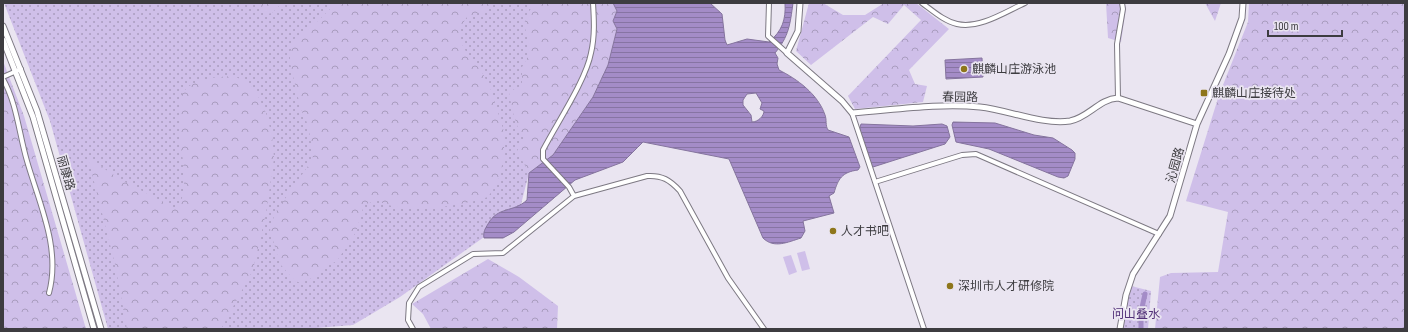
<svg xmlns="http://www.w3.org/2000/svg" width="1408" height="332" font-family="'Sofia Sans Condensed','Noto Sans SC',sans-serif">
<style>
.green{fill:url(#green-dots)}
.forest{fill:url(#forest-crowns)}
.pitch{fill:#cfbfe9}
.water{fill:url(#water-rules);stroke:#85749e;fill-rule:evenodd}
.lines{fill:none;stroke-linecap:round;stroke-linejoin:round}
.canal{stroke:#a48cc7;stroke-width:5}
.minor-casing{stroke:#7d7983;stroke-width:6}
.tertiary-casing{stroke:#7d7983;stroke-width:7}
.minor{stroke:#fff;stroke-width:4}
.tertiary{stroke:#fff;stroke-width:5}
.poi-dot{fill:#8e761b;stroke:#eae5f1;stroke-width:1.5}
.labels{text-anchor:middle;stroke-width:3.5;stroke-linejoin:round;paint-order:stroke}
.poi-label{font-size:12px;fill:#3d3c40;stroke:#eae5f1;text-anchor:start}
.street-label{font-size:12px;fill:#3d3c40;stroke:#eae5f1}
.park-label{font-size:12px;fill:#523078;stroke:#eae5f1}
</style>
<defs>
<pattern id="green-dots" width="8" height="8" patternUnits="userSpaceOnUse"><rect width="8" height="8" fill="#cfbfe9"/><path d="M2 2h.1M6 6h.1" fill="none" stroke="#a99cbe" stroke-width="1.8" stroke-linecap="round"/></pattern>
<pattern id="forest-crowns" width="20" height="18" patternUnits="userSpaceOnUse"><rect width="20" height="18" fill="#cfbfe9"/><path d="M2 6a3 3 0 1 1 6 0M12 15a3 3 0 1 1 6 0" fill="none" stroke="#a99cbe"/></pattern>
<pattern id="water-rules" width="6" height="5" patternUnits="userSpaceOnUse"><rect width="6" height="5" fill="#a48cc7"/><path d="M0 2.5h6" fill="none" stroke="#8774a3"/></pattern>
</defs>
<rect width="100%" height="100%" fill="#eae5f1"/>
<path class="green" d="M 4,3 L 587,3 L 529,173 L 519,212 L 400,297 L 353,325 L 304,329 L 108,329 L 50,121 Z
M 1127,285 L 1151,291 L 1148,329 L 1119,329 Z"/>
<path class="forest" d="M 260,3 L 282,3 L 272,13 L 267,14 Z
M 333,3 L 492,3 L 484,11 L 467,17 L 459,29 L 460,40 L 465,50 L 482,72 L 491,90 L 505,135 L 503,161 L 498,182 L 488,197 C 460,206 403,216 377,200 L 364,205 L 356,232 L 337,261 L 321,269 L 312,278 L 301,283 L 295,281 L 280,264 L 270,230 L 275,213 L 313,159 C 311,143 310,124 301,110 L 290,63 L 290,54 L 293,40 L 319,20 L 330,9 Z
M 534,3 L 613,3 L 617,11 L 613,21 L 617,29 L 608,65 L 593,97 L 553,155 L 529,173 L 517,151 L 523,142 L 523,136 C 515,126 511,105 509,92 L 522,85 L 522,67 L 529,55 L 529,41 L 524,25 L 526,17 Z
M 809,3 L 823,3 L 843,15 L 865,15 L 884,3 L 916,3 L 949,29 L 909,70 L 915,84 L 927,86 L 923,102 L 855,109 L 848,96 L 921,20 L 904,5 L 888,24 L 873,17 L 811,65 L 796,51 Z
M 1106,3 L 1124,3 L 1126,8 L 1121,42 L 1108,38 Z
M 1205,3 L 1221,3 L 1215,21 Z
M 1249,3 L 1405,3 L 1405,329 L 1155,329 L 1160,277 L 1171,273 L 1218,272 L 1228,212 L 1186,201 L 1219,95 L 1248,22 Z
M 3,61 L 24,116 L 86,329 L 3,329 Z
M 233,76 L 248,82 L 258,96 L 266,113 L 272,136 L 274,158 L 266,213 L 253,270 L 221,329 L 127,329 L 115,264 L 88,158 L 123,181 L 173,207 L 179,207 C 192,178 176,143 180,112 C 180,107 180,101 181,97 C 188,78 217,77 233,76 Z
M 488,259 L 519,277 L 558,306 L 557,329 L 431,329 L 423,314 L 412,304 Z"/>
<path class="pitch" d="M 805,251 L 810,269 L 802,271 L 797,253 Z
M 791,255 L 797,272 L 789,275 L 783,257 Z"/>
<path class="water" d="M 613,3 L 710,3 L 722,14 L 725,40 L 727,45 L 747,39 L 769,42 C 782,31 786,20 785,3 L 793,3 C 790,25 789,36 775,53 L 778,58 L 777,64 L 779,70 C 797,79 818,94 825,115 C 827,120 825,125 828,130 L 849,137 L 860,167 L 858,170 C 842,172 838,179 834,193 L 829,196 L 834,213 L 803,221 L 805,231 L 801,238 C 788,242 774,249 763,238 L 729,159 L 643,142 L 623,162 L 575,180 L 514,232 L 503,238 L 484,238 C 483,232 485,229 488,224 C 498,206 513,213 527,200 L 529,173 L 553,155 L 593,97 L 608,65 L 617,29 L 613,21 L 617,11 ZM 756,93 L 762,103 L 760,109 L 764,111 C 764,116 758,122 752,122 L 751,115 L 743,105 L 743,100 L 747,94 Z
M 982,58 L 983,77 L 946,79 L 945,60 Z
M 953,122 L 995,123 L 1034,135 L 1053,138 L 1072,150 L 1075,153 L 1075,159 L 1068,176 L 1064,178 L 1058,177 L 989,149 L 956,142 L 952,125 Z
M 861,124 L 913,126 L 942,124 L 947,126 L 950,137 L 945,144 L 873,167 C 865,159 857,134 861,124 Z"/>
<g class="lines">
<path class="canal" d="M 1141,329 L 1141,312 L 1145,294"/>
<defs>
<path id="minor" d="M 593,3 C 594,19 595,36 591,53 C 586,80 557,123 543,150 L 543,159 L 569,187 L 574,196 L 647,176 C 662,175 670,180 680,191 L 728,278 L 764,329
M 769,3 L 768,36 L 787,53
M 922,3 C 933,11 944,21 957,24 C 980,29 1005,12 1025,3
M 3,77 L 21,69
M 3,79 C 17,104 19,134 27,161 C 39,203 61,248 49,293
M 1118,98 L 1117,44 L 1123,9 L 1122,3
M 852,113 L 924,329
M 875,182 L 962,155 L 976,154 L 1159,234
M 413,329 L 408,320 L 409,303 L 419,287 L 473,254 L 503,253 L 574,196"/>
<path id="tertiary" d="M 800,3 L 798,31 L 787,53 L 842,101 L 852,113 C 894,110 938,103 980,107 C 1008,110 1042,125 1070,121 C 1088,118 1099,99 1118,98 L 1197,124
M 3,26 L 37,111 L 101,329
M 3,40 L 33,117 L 94,329
M 1120,329 L 1126,295 L 1133,274 L 1170,216 L 1197,124 L 1229,54 L 1242,18 L 1243,3"/>
</defs>
<use href="#minor" class="minor-casing"/>
<use href="#tertiary" class="tertiary-casing"/>
<use href="#minor" class="minor"/>
<use href="#tertiary" class="tertiary"/>
</g>
<g class="poi-dot">
<circle cx="964" cy="69" r="4"/>
<rect x="1200" y="89" width="8" height="8" rx="2"/>
<circle cx="833" cy="231" r="4"/>
<circle cx="950" cy="286" r="4"/>
</g>
<g class="labels">
<g class="poi-label">
<text x="972" y="73">麒麟山庄游泳池</text>
<text x="1212" y="97">麒麟山庄接待处</text>
<text x="841" y="235">人才书吧</text>
<text x="958" y="290">深圳市人才研修院</text>
</g>
<g class="street-label">
<text transform="translate(960 97) rotate(1)" y="4">春园路</text>
<text transform="translate(1175 165) rotate(-74)" y="4">沁园路</text>
<text transform="translate(66 173) rotate(74)" y="4">丽康路</text>
</g>
<g class="park-label">
<text x="1136" y="318">问山叠水</text>
</g>
</g>
<rect width="1408" height="332" fill="none" stroke="#3d3c40" stroke-width="8"/>
<path d="M1268 30v6h74v-6" fill="none" stroke="#3d3c40" stroke-width="2"/>
<text x="1274" y="30" font-size="12" fill="#3d3c40" stroke="#eae5f1" stroke-width="3" paint-order="stroke">100 m</text>
</svg>
